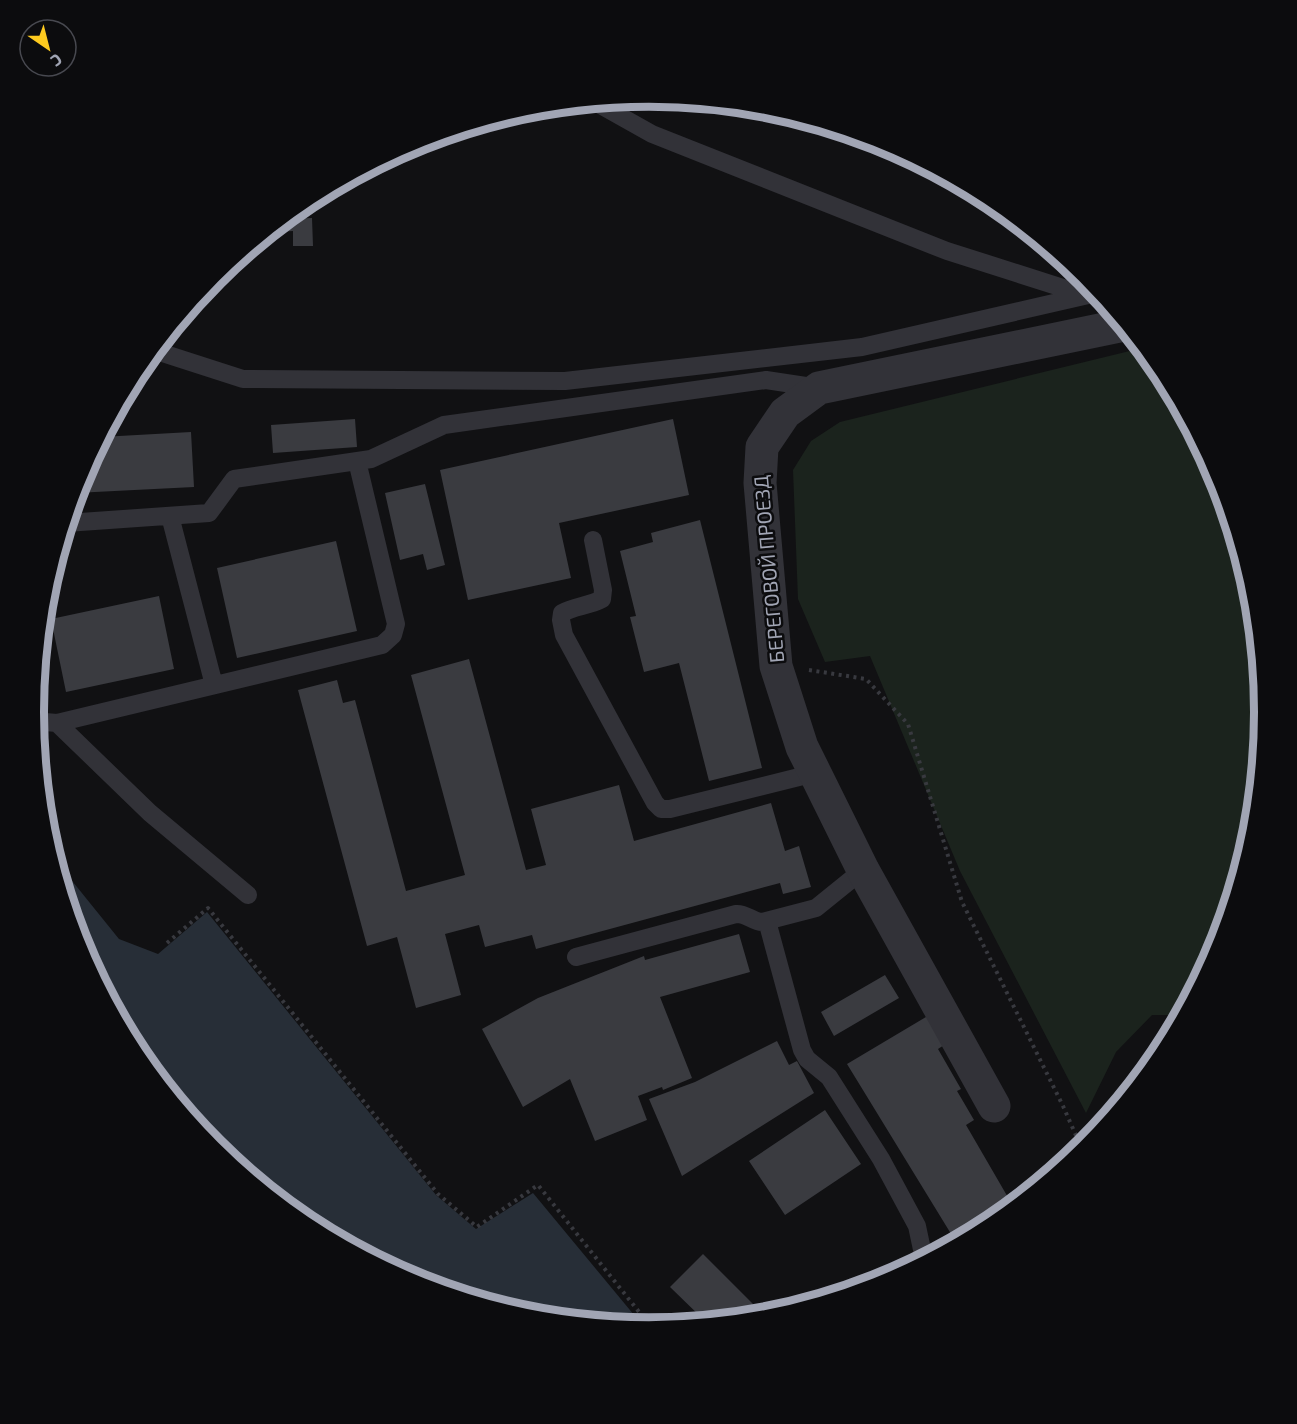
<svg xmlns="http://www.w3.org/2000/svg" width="1297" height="1424" font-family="'Exo 2',sans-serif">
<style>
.green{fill:#1b231d}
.water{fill:#272e37}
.building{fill:#3a3b40}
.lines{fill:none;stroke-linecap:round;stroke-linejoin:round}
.path{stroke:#38393f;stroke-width:4;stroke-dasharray:3 4.5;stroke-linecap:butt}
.lane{stroke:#323238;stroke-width:18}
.street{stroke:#323238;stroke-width:33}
.labels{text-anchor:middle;stroke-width:5;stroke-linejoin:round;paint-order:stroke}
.street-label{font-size:20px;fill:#a1a5b4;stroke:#0c0c0e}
.rim{fill:none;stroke:#a1a5b4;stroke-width:8}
</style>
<rect width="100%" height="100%" fill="#111113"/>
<path class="green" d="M 1142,348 L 1160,370 L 1217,477 L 1252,592 L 1264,712 L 1252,832 L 1217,948 L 1181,1015 L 1152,1015 L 1116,1052 L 1086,1113 L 960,871 L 870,656 L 825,662 L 798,599 L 793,470 L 811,441 L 840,422 Z"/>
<path class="water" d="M 52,856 L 119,939 L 158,954 L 207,912 L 436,1195 L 476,1229 L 533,1193 L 644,1327 L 528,1316 L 413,1281 L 306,1224 L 213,1147 L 137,1054 L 80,947 Z"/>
<path class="building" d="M 321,192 L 321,205 L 302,204 L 307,200 Z
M 312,218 L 313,246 L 293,246 L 293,231 L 277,232 L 277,225 L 284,219 Z
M 355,419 L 357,447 L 273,453 L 271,425 Z
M 673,419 L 689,495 L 559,523 L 571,578 L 468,600 L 440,470 Z
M 191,432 L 194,487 L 75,493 L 80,476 L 101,437 Z
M 425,484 L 445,565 L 427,570 L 423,554 L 400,560 L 385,493 Z
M 700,520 L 762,768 L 709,781 L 679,663 L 644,672 L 630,617 L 636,616 L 620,551 L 653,542 L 651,533 Z
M 336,541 L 357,631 L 237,658 L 217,568 Z
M 159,596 L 174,669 L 66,692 L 51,619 Z
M 469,659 L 526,870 L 546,865 L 531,809 L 619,785 L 634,841 L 771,803 L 785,851 L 799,846 L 811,887 L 783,894 L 780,883 L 536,949 L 532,935 L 485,947 L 479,925 L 445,934 L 461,995 L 416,1008 L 397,937 L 367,946 L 298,690 L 337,680 L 343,703 L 355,700 L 406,891 L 465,875 L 411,675 Z
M 739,934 L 750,972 L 660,997 L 692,1078 L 663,1090 L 662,1087 L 638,1096 L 647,1120 L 595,1141 L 570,1079 L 523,1107 L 482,1029 L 538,998 L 644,956 L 645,960 Z
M 885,975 L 899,998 L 834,1036 L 821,1012 Z
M 931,1014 L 947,1043 L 938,1049 L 961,1089 L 957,1091 L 974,1120 L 966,1125 L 1013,1206 L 998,1217 L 956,1242 L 847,1064 Z
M 777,1041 L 789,1065 L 797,1061 L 814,1093 L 682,1176 L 649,1099 L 695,1082 Z
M 825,1110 L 861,1164 L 785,1215 L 749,1161 Z
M 703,1254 L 753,1304 L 738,1319 L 706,1322 L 670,1287 Z"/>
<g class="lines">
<path class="path" d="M 809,670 L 866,679 L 908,724 L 962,902 L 1063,1106 L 1082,1149
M 167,943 L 208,908 L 438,1194 L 477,1227 L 538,1185 L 651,1327"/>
<path class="lane" d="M 595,102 L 652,134 L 947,251 L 1085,295
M 153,350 L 243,379 L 565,381 L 862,347 L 1097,293
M 170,516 L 214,685
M 66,523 L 209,513 L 234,479 L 371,459 L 444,425 L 766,380 L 819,388
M 593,540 L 603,590 L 602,599 C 589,606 574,606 562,613 L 561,620 L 564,635 L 655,803 L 661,809 L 670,809 L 815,773
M 33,714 L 45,722 L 57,723 L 382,645 L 393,635 L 396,624 L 357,461
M 57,723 L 150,813 L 248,895
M 767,921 L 802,1050 L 807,1059 L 829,1077 L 881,1159 L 917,1226 L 924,1259
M 576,957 L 736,914 C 746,913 753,922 762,922 L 816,908 L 863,870"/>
<path class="street" d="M 994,1106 L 863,870 L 815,773 L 802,747 L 776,666 L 760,483 L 762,447 L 785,413 L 819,388 L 1124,325"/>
</g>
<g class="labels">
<g class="street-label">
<text transform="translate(769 569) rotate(-95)" y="7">БЕРЕГОВОЙ ПРОЕЗД</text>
</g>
</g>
<path d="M0 0H1297V1424H0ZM44 712a605 605 0 1 1 1210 0a605 605 0 1 1-1210 0Z" fill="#0c0c0e" fill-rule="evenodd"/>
<path class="rim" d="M44 712a605 605 0 1 1 1210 0a605 605 0 1 1-1210 0Z"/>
<g transform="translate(48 48) rotate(145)"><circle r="28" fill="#0c0c0e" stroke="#484950" stroke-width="1.5"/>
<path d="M0-4.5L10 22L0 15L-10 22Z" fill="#fdca1f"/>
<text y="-9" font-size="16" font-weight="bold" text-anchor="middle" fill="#a1a5b4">С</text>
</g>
</svg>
